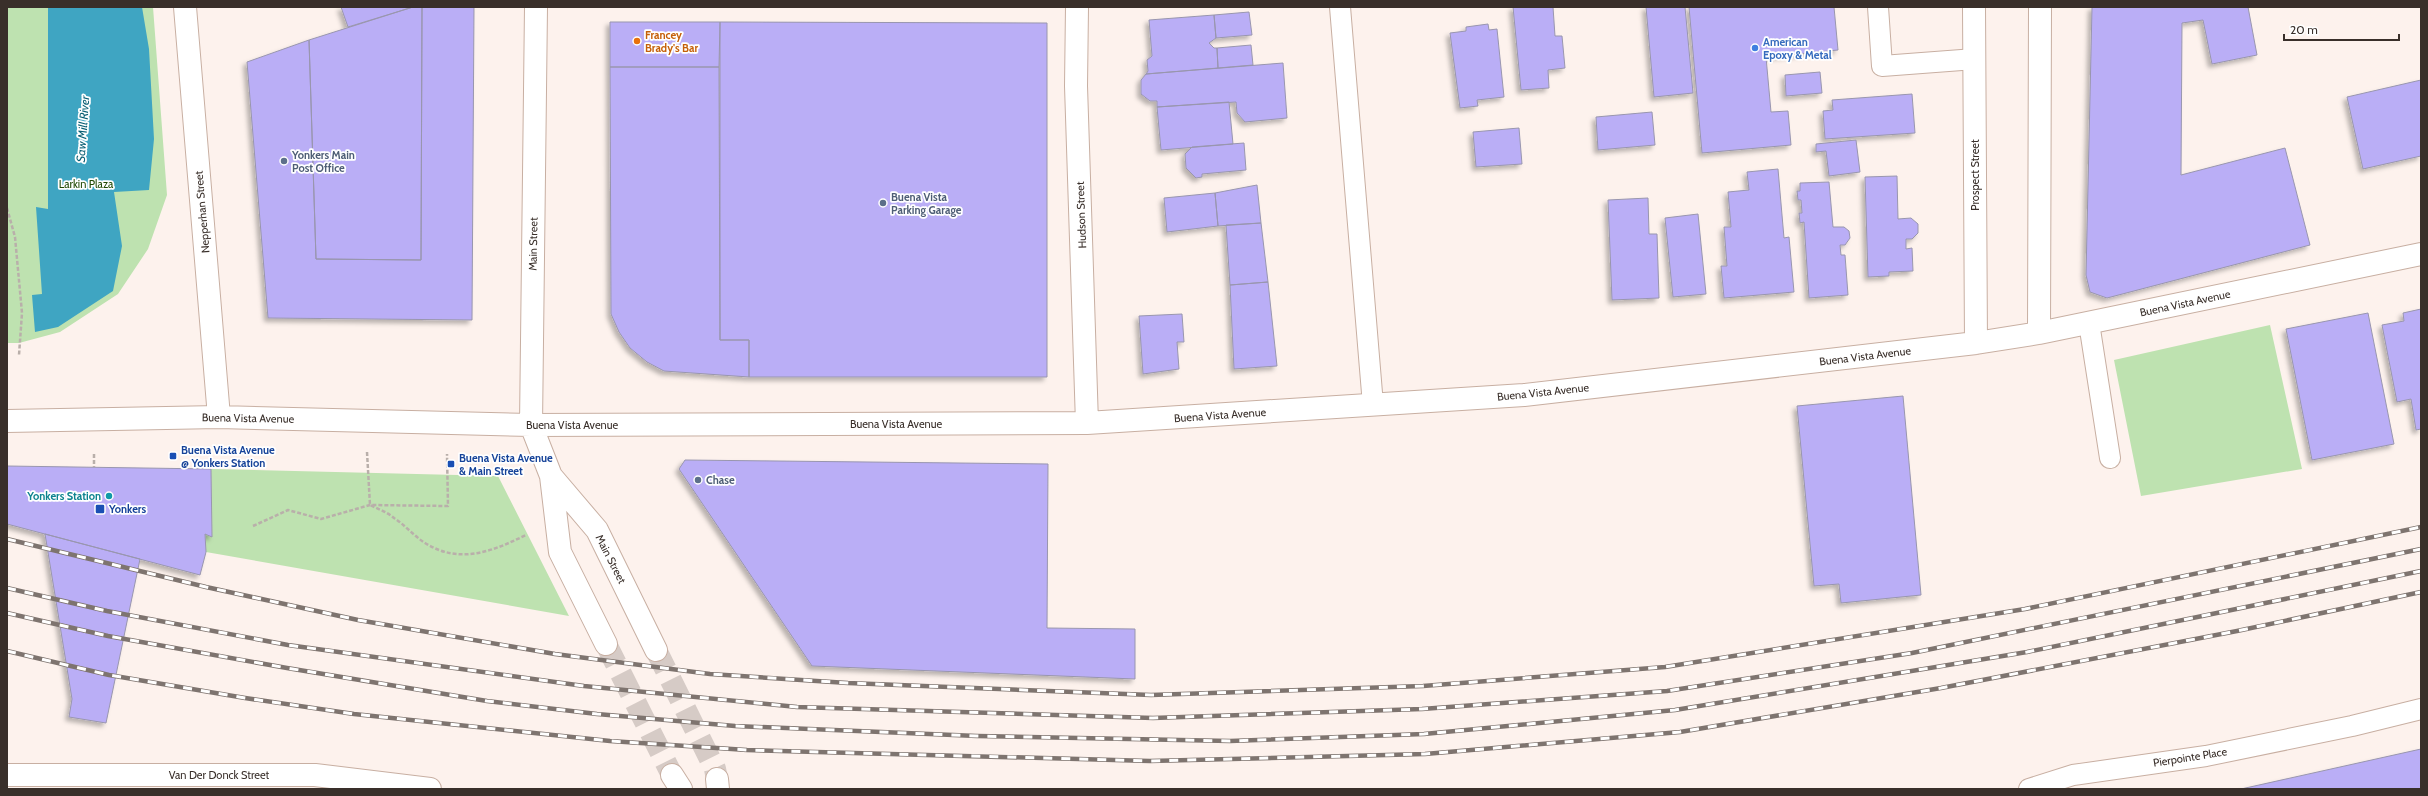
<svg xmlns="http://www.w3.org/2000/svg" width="2428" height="796" font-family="Cabin,sans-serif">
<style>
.green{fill:#bee2b0}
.water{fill:#3fa5c2}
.building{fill:#baaef6;stroke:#9996ae;filter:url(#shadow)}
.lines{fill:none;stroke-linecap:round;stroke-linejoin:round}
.tertiary-tunnel{stroke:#d6cbc6;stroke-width:22;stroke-dasharray:22 11;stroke-linecap:butt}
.service-casing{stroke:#c8afa2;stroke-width:22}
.minor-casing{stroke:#c8afa2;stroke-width:24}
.tertiary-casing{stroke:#c8afa2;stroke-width:24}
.path{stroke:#b9afaa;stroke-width:2.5;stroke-dasharray:4 2;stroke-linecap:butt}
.service{stroke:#fff;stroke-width:20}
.minor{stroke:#fff;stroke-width:22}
.tertiary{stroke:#fff;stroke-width:22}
.rail-casing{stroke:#7e746f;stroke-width:4.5}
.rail{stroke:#fff;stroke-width:3;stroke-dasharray:9;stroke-linecap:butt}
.food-dot{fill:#e8710a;stroke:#fff;stroke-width:1.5}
.shop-dot{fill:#3f7fe0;stroke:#fff;stroke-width:1.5}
.service-dot{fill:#5c6f8a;stroke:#fff;stroke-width:1.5}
.transit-dot{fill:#1a4fb4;stroke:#fff;stroke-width:1.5}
.culture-dot{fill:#0f9aa8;stroke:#fff;stroke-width:1.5}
.labels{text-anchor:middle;stroke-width:3.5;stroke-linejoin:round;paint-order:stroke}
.food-label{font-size:11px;font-weight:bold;fill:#c56008;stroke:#fff;text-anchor:start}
.shop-label{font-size:11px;font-weight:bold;fill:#366cbe;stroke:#fff;text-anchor:start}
.service-label{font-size:11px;font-weight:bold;fill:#4e5e75;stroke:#fff;text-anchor:start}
.street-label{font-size:11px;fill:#392f2a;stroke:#fff}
.park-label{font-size:11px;fill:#1f4904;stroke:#fff}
.transit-label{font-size:11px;font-weight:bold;fill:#164399;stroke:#fff;text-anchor:start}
.culture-label{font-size:11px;font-weight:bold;fill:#0d838f;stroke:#fff;text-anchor:end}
.water-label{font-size:12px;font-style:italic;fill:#095f74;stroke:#fff}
</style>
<defs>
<filter id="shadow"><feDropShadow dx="-3.5" dy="3.5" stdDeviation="2" flood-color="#0004"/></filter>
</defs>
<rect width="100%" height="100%" fill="#fdf2ed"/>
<path class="green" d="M 7,7 L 153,7 L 167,195 L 148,249 L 118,294 L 60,332 L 19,343 L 7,343 Z
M 2270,325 L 2302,469 L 2141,496 L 2114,360 Z
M 211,469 L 498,476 L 569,616 L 206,552 L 205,534 L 212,536 Z"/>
<path class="water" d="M 48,7 L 142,7 L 149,49 L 154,139 L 149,190 L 114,192 L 122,246 L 113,291 L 58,327 L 35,332 L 32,295 L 42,294 L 36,207 L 48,209 Z"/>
<path class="building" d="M 341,7 L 413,7 L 348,27 Z
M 413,7 L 422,7 L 421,260 L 316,259 L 309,40 Z
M 422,7 L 474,7 L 472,320 L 268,318 L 247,62 L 309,40 L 316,259 L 421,260 Z
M 1513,7 L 1553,7 L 1555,36 L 1562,36 L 1565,68 L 1548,70 L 1549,88 L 1521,90 Z
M 1646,7 L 1685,7 L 1693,93 L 1654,97 Z
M 1689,7 L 1834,7 L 1838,50 L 1766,57 L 1771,112 L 1788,111 L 1791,145 L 1702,153 Z
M 2092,7 L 2248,7 L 2257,55 L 2212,64 L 2203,20 L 2182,23 L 2181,175 L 2285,148 L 2310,245 L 2107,298 L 2090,292 L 2086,275 Z
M 1249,12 L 1252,35 L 1216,38 L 1214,15 Z
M 1214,15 L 1216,38 L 1209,43 L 1214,48 L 1217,48 L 1218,68 L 1146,74 L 1148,71 L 1147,60 L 1152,56 L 1149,20 Z
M 610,22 L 720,22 L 719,67 L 610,67 Z
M 720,22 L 1047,23 L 1047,377 L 749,377 L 749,340 L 720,340 Z
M 1488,24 L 1489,30 L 1497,29 L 1504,97 L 1477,100 L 1478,106 L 1460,108 L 1450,33 L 1466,31 L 1466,27 Z
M 1251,45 L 1253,65 L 1218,68 L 1217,48 Z
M 1283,63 L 1287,118 L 1245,122 L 1237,113 L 1236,102 L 1157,107 L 1157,101 L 1150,101 L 1141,94 L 1141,80 L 1146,74 Z
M 610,67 L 719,67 L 720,340 L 749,340 L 749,377 L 664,371 L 647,362 L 630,348 L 619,332 L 611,314 Z
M 1820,72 L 1822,93 L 1786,96 L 1785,75 Z
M 2421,80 L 2421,156 L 2363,169 L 2347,97 Z
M 1912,94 L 1915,133 L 1825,139 L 1823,111 L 1833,110 L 1832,100 Z
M 1229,102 L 1233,144 L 1161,150 L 1157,107 Z
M 1652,112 L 1655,145 L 1598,150 L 1596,117 Z
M 1519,128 L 1522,164 L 1476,167 L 1473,132 Z
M 1856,140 L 1860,172 L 1829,176 L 1826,151 L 1816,152 L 1816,144 Z
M 1244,143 L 1246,170 L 1202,174 L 1202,177 L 1196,178 L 1186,168 L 1185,154 L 1192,147 Z
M 1778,169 L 1784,238 L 1789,237 L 1794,292 L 1724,298 L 1721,266 L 1727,266 L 1724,227 L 1731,227 L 1728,192 L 1749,190 L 1747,172 Z
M 1897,176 L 1898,219 L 1911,218 L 1918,224 L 1918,233 L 1912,239 L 1906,239 L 1906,249 L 1912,248 L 1913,271 L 1889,272 L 1889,276 L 1868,277 L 1865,177 Z
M 1829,182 L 1833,227 L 1844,227 L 1849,231 L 1850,238 L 1845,245 L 1840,245 L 1841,255 L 1845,255 L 1848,295 L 1809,298 L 1804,222 L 1800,223 L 1799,213 L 1802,213 L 1801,200 L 1798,200 L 1797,191 L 1800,191 L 1800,183 Z
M 1257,185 L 1261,223 L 1218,226 L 1215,193 Z
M 1215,193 L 1218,226 L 1167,232 L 1164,198 Z
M 1648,198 L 1649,234 L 1657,234 L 1659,298 L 1612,300 L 1608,200 Z
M 1698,214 L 1706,294 L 1673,297 L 1665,218 Z
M 1261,223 L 1268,282 L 1230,285 L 1226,225 Z
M 1268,282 L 1277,366 L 1234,369 L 1230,285 Z
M 2421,309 L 2421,429 L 2416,430 L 2411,399 L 2397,402 L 2382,325 L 2404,321 L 2403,313 Z
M 2368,313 L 2394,444 L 2312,460 L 2286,329 Z
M 1182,314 L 1184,342 L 1177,342 L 1179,369 L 1143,374 L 1139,316 Z
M 1903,396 L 1921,595 L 1841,603 L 1839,584 L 1814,586 L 1797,406 Z
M 685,460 L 1048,464 L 1047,628 L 1135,629 L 1135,679 L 812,666 L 679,469 Z
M 7,466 L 211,469 L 212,537 L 205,534 L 206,552 L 200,575 L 7,524 Z
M 45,534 L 140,559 L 106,723 L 69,717 L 72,699 Z
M 2421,749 L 2421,789 L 2241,789 Z"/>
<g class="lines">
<path class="tertiary-tunnel" d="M 606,644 L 672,775
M 656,650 L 715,769 L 717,779"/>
<defs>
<path id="service" d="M 1340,7 L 1373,405
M 1878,7 L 1882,66 L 1975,59
M 2089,323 L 2110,458
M 2029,789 L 2073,775 L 2206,756 L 2352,726 L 2421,709"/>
<path id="minor" d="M 7,775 L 315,775 L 430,789"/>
<path id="tertiary" d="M 185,7 L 219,417
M 536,7 L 531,425 L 551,476 L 560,552 L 606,644
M 1077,7 L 1076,86 L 1087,423
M 1974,7 L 1976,343
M 2039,333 L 2040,7
M 7,421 L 219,417 L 531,425 L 1087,423 L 1524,395 L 1976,343 L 2039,333 L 2421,254
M 551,476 L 597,530 L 656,650
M 672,775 L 681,789
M 717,779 L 718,789"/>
</defs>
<use href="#service" class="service-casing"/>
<use href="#minor" class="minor-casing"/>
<use href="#tertiary" class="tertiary-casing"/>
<path class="path" d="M 7,208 L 15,237 L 22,313 L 19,355
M 367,452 L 370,505 C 378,509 387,512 394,518 C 405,525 414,536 425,543 C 460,565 493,551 526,535
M 94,454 L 94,467
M 253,526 L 288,510 L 321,519 L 370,505 L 448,506 L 447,454"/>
<use href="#service" class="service"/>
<use href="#minor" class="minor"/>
<use href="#tertiary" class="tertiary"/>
<defs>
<path id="rail" d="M 7,539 L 206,587 L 358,620 L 555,654 L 710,674 L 848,683 L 1151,695 L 1423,686 L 1665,667 L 2025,609 L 2421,527
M 7,588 L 107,611 L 288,645 L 584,686 L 797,707 L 1153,718 L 1422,709 L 1667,691 L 1912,653 L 2421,549
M 7,613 L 108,636 L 287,668 L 487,701 L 597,714 L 735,726 L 977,736 L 1230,741 L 1424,734 L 1675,710 L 2027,652 L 2421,571
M 7,651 L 109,675 L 245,698 L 354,714 L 610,741 L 747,750 L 1150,761 L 1425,754 L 1680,732 L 1941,688 L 2237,631 L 2421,592"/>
</defs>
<use href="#rail" class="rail-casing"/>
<use href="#rail" class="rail"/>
</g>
<circle class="food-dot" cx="637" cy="41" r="4"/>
<circle class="shop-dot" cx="1755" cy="48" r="4"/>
<g class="service-dot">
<circle cx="284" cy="161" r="4"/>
<circle cx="883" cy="203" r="4"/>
<circle cx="698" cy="480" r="4"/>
</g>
<g class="transit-dot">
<rect x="169" y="452" width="8" height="8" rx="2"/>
<rect x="447" y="460" width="8" height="8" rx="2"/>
<rect x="95" y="504" width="10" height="10" rx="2"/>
</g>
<circle class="culture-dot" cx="109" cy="496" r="4"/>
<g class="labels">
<g class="food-label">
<text x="645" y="39">Francey<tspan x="645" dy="13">Brady's Bar</tspan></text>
</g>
<g class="shop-label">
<text x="1763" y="46">American<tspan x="1763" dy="13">Epoxy &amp; Metal</tspan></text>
</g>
<g class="service-label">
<text x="292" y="159">Yonkers Main<tspan x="292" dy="13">Post Office</tspan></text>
<text x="891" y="201">Buena Vista<tspan x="891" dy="13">Parking Garage</tspan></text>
<text x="706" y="484">Chase</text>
</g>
<g class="street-label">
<text transform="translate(1975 175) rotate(-90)" y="4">Prospect Street</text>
<text transform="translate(202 212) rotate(-95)" y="4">Nepperhan Street</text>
<text transform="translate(1081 215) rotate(-92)" y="4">Hudson Street</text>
<text transform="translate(533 244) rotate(-89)" y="4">Main Street</text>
<text transform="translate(2185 303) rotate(-12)" y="4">Buena Vista Avenue</text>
<text transform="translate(1865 356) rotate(-7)" y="4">Buena Vista Avenue</text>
<text transform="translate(1543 392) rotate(-6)" y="4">Buena Vista Avenue</text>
<text transform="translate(1220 415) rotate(-4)" y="4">Buena Vista Avenue</text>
<text transform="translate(248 418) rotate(1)" y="4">Buena Vista Avenue</text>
<text x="896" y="428">Buena Vista Avenue</text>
<text x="572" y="429">Buena Vista Avenue</text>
<text transform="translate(611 559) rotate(63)" y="4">Main Street</text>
<text transform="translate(2190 757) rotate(-9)" y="4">Pierpointe Place</text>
<text x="219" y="779">Van Der Donck Street</text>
</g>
<g class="park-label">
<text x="86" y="188">Larkin Plaza</text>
</g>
<g class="transit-label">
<text x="181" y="454">Buena Vista Avenue<tspan x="181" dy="13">@ Yonkers Station</tspan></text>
<text x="459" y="462">Buena Vista Avenue<tspan x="459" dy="13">&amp; Main Street</tspan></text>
<text x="109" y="513">Yonkers</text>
</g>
<g class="culture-label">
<text x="101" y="500">Yonkers Station</text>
</g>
<g class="water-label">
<text transform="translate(83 129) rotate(-86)" y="4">Saw Mill River</text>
</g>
</g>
<rect width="2428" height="796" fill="none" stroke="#392f2a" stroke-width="16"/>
<path d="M2284 34v6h115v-6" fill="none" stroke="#392f2a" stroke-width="2"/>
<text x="2290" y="34" font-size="12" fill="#392f2a" stroke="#ffffff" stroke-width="3" paint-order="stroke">20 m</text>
</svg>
